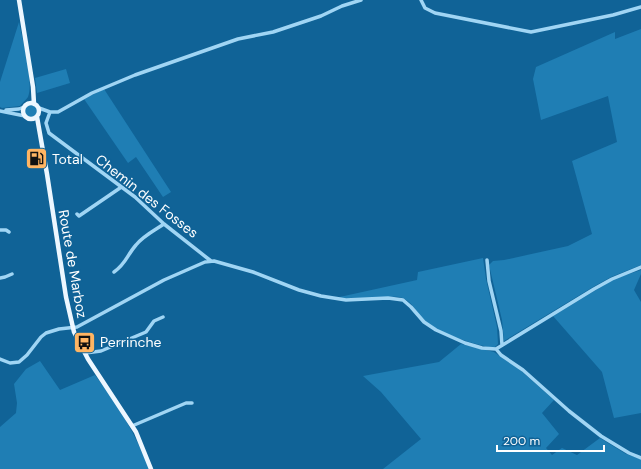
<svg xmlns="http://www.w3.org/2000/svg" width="641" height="469" font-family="'DM Sans',sans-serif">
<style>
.green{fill:#1f7eb4}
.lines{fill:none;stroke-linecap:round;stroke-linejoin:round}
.minor{stroke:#a0d5f4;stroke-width:3.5}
.major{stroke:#edf7ff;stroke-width:4.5}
.labels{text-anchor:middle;stroke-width:3;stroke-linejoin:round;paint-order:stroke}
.poi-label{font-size:14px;fill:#fff;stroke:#106397;text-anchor:start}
.street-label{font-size:14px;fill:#fff;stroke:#106397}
</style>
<rect width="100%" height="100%" fill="#106397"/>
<path class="green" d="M 19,22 C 22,37 34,83 28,97 C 26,100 22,103 20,106 L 2,108 L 0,107 L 0,82 Z
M 641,29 L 641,265 L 611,277 L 593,287 L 504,341 L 502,320 L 489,265 L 493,261 L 504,260 L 568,246 L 592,234 L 572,161 L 617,142 L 608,96 L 541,120 L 533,79 L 536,67 L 615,32 L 615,39 Z
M 66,69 L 70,83 L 37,93 L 35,78 Z
M 104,89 L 171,192 L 163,197 L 136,157 L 128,163 L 84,99 Z
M25 111a6 6 0 1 1 12 0a6 6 0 1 1-12 0Z
M 483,258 L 486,279 L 497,327 L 498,344 L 494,348 C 475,345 440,334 426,322 C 416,314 413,300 399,297 C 391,296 380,298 372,298 C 359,299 347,298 335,298 L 417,280 L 418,272 Z
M 641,270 L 641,274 L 634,290 L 641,302 L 641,413 L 614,418 L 602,372 L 553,316 L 614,279 Z
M 461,344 L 494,352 L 519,369 L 554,400 L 542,413 L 559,434 L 546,448 L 552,455 L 562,448 L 577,455 L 600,438 L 626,454 L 641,459 L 641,469 L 383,469 L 421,439 L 381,392 L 363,376 L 439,362 Z
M 40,361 L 60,390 L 95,375 C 118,404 136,435 149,469 L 0,469 L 0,427 L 16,413 L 17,403 L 14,384 L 26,369 Z"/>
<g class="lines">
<path class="minor" d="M 421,0 L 425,8 L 435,13 L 531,32 L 613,15 L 641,7
M 39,108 L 50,112 L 58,112 L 92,93 L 135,75 L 238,39 L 273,32 L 321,16 L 342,6 L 361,0
M 6,110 L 19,109 L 24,107
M 0,111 L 25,116
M 50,112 L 46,123 L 49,133 L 135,197 L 164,224 L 211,261
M 77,214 L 79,216 L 120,188
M 0,230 L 6,230 L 9,232
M 487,260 L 489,281 L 501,331 L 502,345
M 114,272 C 126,264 127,255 136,245 C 143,236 155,230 164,224
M 0,278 L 5,277 L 12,274
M 496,349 L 594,289 L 612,279 L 641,267
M 85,353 L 101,351 L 146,332 L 154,321 L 163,317
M 0,359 L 10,363 L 19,362 L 27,355 L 41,337 L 46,333 L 59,329 L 77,327 L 164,280 L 205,262 L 214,261 L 253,272 L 299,290 L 321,296 L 346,300 L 388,298 L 403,300 L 411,307 L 424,322 L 436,330 L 465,343 L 482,348 L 496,349 L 501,355 L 523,370 L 569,411 L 601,436 L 629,453 L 641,458
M 132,426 L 186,403 L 192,403"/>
<path class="major" d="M 19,0 L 33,87 L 34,104
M23 111a8 8 0 1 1 16 0a8 8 0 1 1-16 0Z
M 37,117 L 47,174 L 66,297 L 74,332 L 88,359 L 136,432 L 151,469"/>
</g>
<defs>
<symbol id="fuel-square" viewBox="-11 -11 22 22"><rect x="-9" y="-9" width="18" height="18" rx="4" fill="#ffb563" stroke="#106397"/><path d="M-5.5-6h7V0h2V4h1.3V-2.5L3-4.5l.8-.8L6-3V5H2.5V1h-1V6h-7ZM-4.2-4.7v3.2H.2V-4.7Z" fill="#111"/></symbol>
<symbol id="bus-square" viewBox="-11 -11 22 22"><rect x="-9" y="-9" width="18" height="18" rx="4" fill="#ffb563" stroke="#106397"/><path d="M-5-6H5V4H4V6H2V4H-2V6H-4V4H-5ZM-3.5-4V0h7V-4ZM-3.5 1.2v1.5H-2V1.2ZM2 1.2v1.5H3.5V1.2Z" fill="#111"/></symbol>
</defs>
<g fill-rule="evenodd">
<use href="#fuel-square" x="24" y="146" width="25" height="25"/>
<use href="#bus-square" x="72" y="330" width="25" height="25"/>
</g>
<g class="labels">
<g class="poi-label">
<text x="52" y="164">Total</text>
<text x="100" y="347">Perrinche</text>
</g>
<g class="street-label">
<text transform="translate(147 196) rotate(38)" y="5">Chemin des Fosses</text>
<text transform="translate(73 264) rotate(80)" y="5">Route de Marboz</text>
</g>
</g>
<path d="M497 445v6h107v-6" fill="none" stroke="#ffffff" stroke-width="2"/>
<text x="503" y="445" font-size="12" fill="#ffffff" stroke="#106397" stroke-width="3" paint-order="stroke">200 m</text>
</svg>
